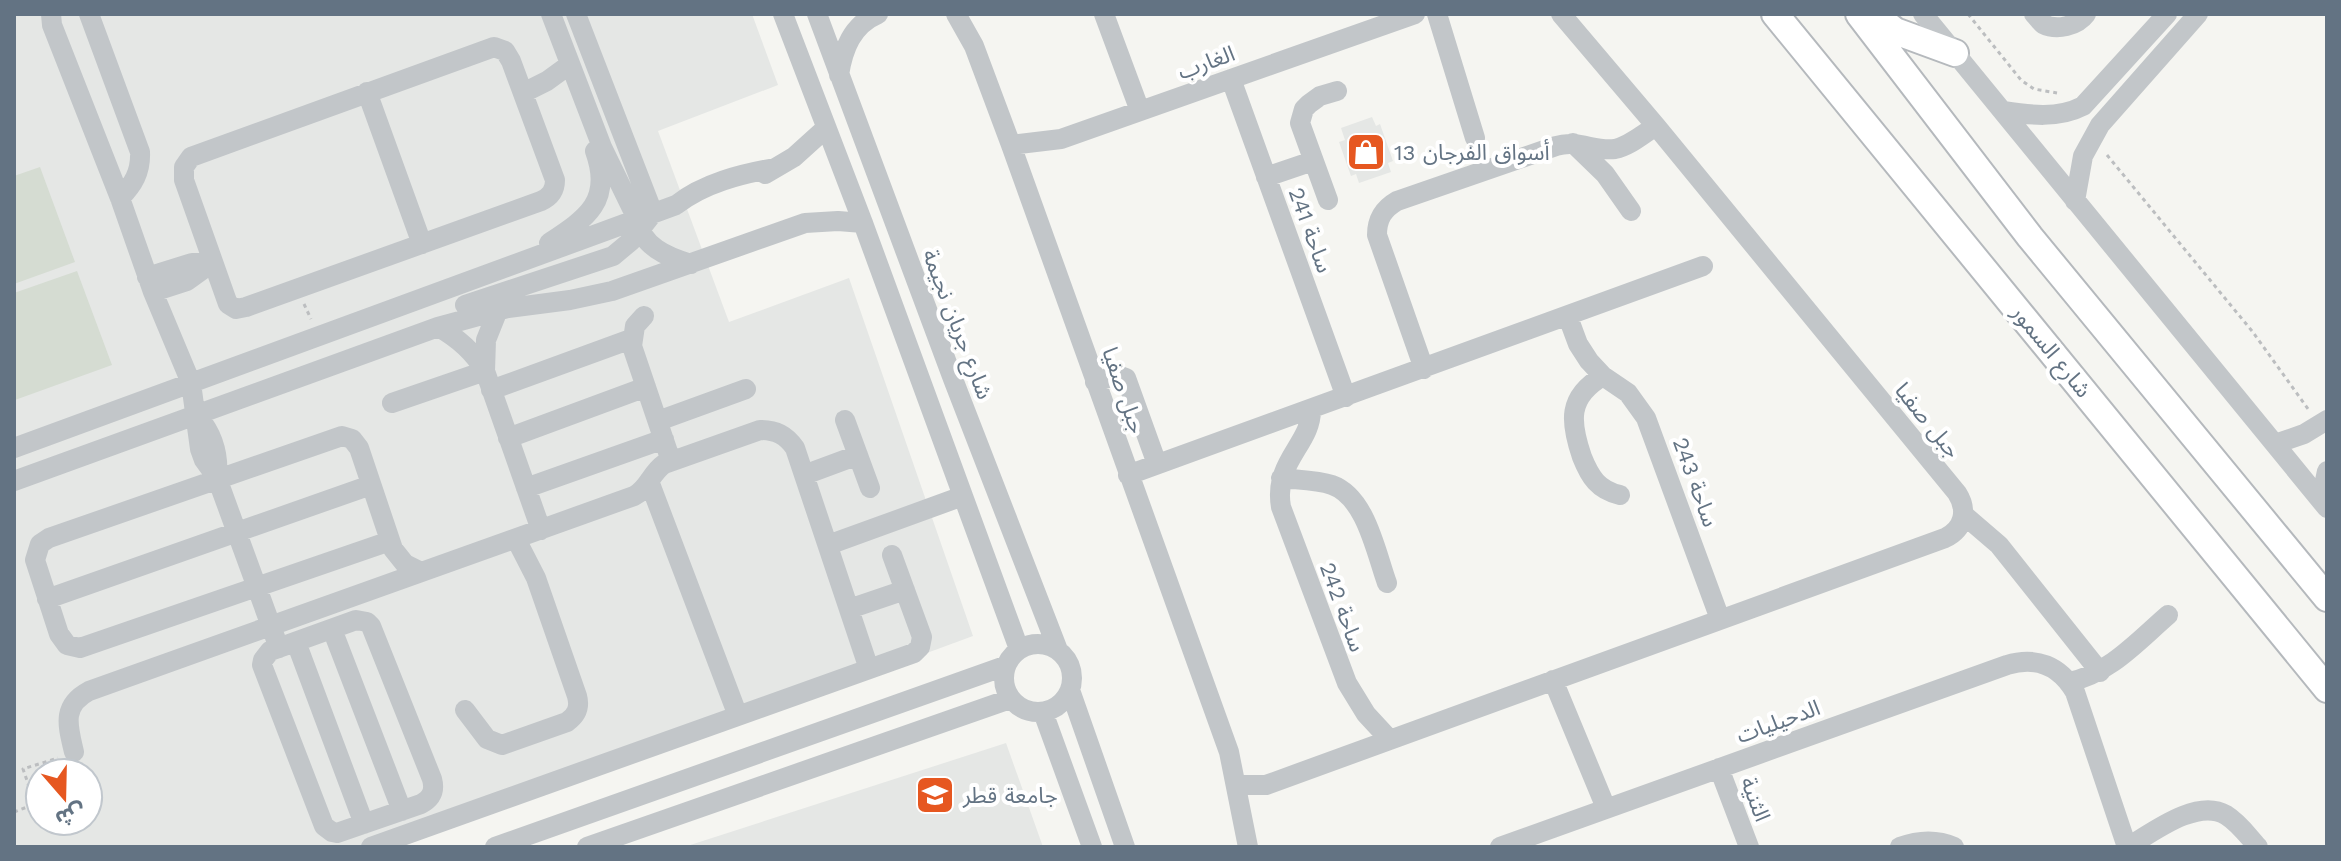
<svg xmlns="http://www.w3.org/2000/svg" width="2341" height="861" font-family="'Work Sans','Noto Sans Arabic',sans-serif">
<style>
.built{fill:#e5e7e5;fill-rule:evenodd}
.green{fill:#d5dcd2}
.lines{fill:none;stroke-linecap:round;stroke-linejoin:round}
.major-casing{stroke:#b5b9bd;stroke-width:30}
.path{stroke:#bcbec0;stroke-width:3;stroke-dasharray:4 4;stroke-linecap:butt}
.minor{stroke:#c2c6c9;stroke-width:20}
.major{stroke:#fff;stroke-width:26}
.labels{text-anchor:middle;stroke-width:8;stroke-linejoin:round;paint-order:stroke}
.street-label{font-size:22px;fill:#637383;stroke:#fff}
.poi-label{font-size:22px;fill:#637383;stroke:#fff;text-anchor:start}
</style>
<rect width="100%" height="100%" fill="#f5f5f1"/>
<path class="built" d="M 14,14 L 752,14 L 778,85 L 658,131 L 729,322 L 849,278 L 973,636 L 400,847 L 14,847 ZM 40,773 L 88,773 L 88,821 L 40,821 Z
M 1372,117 L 1376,126 L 1380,124 L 1393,161 L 1388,163 L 1391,172 L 1359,183 L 1356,174 L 1351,176 L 1339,142 L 1345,140 L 1341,128 Z
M 1006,743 L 1043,847 L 684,847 Z"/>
<path class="green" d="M 40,167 L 75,262 L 14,284 L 14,176 Z
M 77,271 L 112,365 L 15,400 L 14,293 Z"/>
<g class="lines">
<defs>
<path id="major" d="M 1775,14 L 2327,689
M 1859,14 L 2030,237 L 2327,598
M 1874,14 L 1895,31 L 1955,53"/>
</defs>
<use href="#major" class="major-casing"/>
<path class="path" d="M 1968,14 L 2021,80 L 2034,89 L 2057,93
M 2107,155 L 2252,331 L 2308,409
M 304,304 L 311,319
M 14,812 L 35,804 L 23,769 L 58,758"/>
<path class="minor" d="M 51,14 L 52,25 L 120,198 L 153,292 L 191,383 L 200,449 L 204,460 L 217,478 L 279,648
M 89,14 L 140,152 C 141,172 133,185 120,198
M 551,14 L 602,147 L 637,219 C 641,246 667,257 691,264
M 783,14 L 863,223 L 1019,649
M 817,14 L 953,379 L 1058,650
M 956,14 L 974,46 L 1011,145 L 1229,752 L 1248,847
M 1104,14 L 1140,111
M 1437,14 L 1475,138
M 1923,14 L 2327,508
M 2034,14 C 2037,17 2040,21 2043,24 C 2057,31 2077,26 2086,14
M 494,47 L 505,51 L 511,61 L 555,180 C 555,191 550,197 541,201 L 246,307 L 236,309 L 228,304 L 184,180 L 184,167 L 191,157 Z
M 839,75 C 843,49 852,25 878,14
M 1231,79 L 1346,397
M 367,92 L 422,244
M 523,93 L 547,81 L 569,65
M 2003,111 C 2030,115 2058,119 2083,106 L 2167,14
M 1573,143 L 1605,174 L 1631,211
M 1011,145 L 1061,139 L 1415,14
M 765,174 L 794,157 L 825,129
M 1266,177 L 1313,161
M 1328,200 L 1300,123 L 1304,109 L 1309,104 L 1320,96 L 1337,91
M 2075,201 L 2083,156 L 2100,125 L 2198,14
M 549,243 C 587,218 613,201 595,151
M 147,277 L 192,263 L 212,263
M 153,292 L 187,281 L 212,263
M 465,305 L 613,256 L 631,241 L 653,213 L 576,14
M 644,316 L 635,326 L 632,346 L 671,461
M 1568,317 L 1578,344 L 1589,361 L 1603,376 L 1628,393 L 1646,418 L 1720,619
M 438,327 C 458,338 473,351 485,371 L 541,530
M 1424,369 L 1377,235 C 1377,219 1383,209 1397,201 L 1556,146 C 1578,139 1594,152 1615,149 C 1630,146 1643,134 1656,126
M 485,371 L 486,340 L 498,310
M 1603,376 C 1567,397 1570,422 1582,457 C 1590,477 1598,490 1620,495
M 1095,382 L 1118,375 L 1126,378 L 1157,464
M 491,390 L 631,339
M 392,403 L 485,371
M 1311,409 C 1312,444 1273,461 1281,507 L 1347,683 L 1366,714 L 1390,740
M 199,418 C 214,436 219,455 217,478
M 845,420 L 870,488
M 658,421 L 746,389
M 508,438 L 646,387
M 2275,444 L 2304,434 L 2327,420
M 14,448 L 676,205 C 704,183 741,174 775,168
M 804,475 L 858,455
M 1128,475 L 1703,266
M 1281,478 C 1298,480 1317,480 1332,485 C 1366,497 1376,553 1387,583
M 14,481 L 438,327 L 508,308 L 570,300 L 612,291 L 805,223 L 838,221 L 863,223
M 649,481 L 738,716
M 526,488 L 664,439
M 2321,500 L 2327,471
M 1964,515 L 1999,545 L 2100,672
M 390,541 L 80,648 L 67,645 L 59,634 L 35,560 L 40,544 L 49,538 L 342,436 L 352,439 L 359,448 L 393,549 L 405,564 L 421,572
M 828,545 L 963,496
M 47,599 L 371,485
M 849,609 L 905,590
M 356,620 L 367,622 L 371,626 L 432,779 C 435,790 432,798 421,804 L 337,833 L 332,832 L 324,826 L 262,665 L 263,660 L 270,651 Z
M 332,629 L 402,811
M 296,642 L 364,824
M1004 678a34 34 0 1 1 68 0a34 34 0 1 1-68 0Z
M 1553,680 L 1606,808
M 2069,682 C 2109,674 2138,641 2168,615
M 1070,690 L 1125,847
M 465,710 L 487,739 L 502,745 L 567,722 C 577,715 580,707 577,696 L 536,578 L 516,539
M 1043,712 L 1092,847
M 74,752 C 68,726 61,706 89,691 L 634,496 C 648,489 651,473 664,464 L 760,430 C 776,430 786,435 795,448 L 869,669
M 1719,768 L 1749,847
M 1236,785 L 1266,785 L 1945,538 C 1964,529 1968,510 1957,493 L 1656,126 L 1561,14
M 371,847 L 914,653 L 920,647 L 922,637 L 892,555
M 495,847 L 1005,666
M 587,847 L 1010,699
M 1500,847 L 2007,665 C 2036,656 2060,666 2075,692 L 2127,847
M 1900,847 C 1919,840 1936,839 1954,847
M 2128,847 C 2153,832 2197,798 2226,815 C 2239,823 2248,836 2258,847"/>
<use href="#major" class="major"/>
</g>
<defs>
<symbol id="shop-square" viewBox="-11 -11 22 22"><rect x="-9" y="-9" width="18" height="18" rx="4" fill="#e65720" stroke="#fff"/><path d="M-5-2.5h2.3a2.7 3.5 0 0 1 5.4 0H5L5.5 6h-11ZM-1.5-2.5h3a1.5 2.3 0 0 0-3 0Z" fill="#fff"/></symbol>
<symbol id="university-square" viewBox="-11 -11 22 22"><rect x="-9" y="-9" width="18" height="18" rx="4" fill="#e65720" stroke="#fff"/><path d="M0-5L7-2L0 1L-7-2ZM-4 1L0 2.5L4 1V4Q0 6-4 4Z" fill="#fff"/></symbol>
</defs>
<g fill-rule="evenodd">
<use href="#shop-square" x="1344" y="130" width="44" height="44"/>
<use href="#university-square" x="913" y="773" width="44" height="44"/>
</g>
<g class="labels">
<g class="street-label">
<text transform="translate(1206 62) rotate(-20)" y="8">الغارب</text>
<text transform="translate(1311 230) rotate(70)" y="8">ساحة 241</text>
<text transform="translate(958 324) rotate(69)" y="8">شارع جريان نجيمة</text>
<text transform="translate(2052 351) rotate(51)" y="8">شارع السمور</text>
<text transform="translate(1124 390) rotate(71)" y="8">جبل صفيا</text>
<text transform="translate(1928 420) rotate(51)" y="8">جبل صفيا</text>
<text transform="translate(1696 482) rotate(70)" y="8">ساحة 243</text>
<text transform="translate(1343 607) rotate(70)" y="8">ساحة 242</text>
<text transform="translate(1778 721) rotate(-20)" y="8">الدحيليات</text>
<text transform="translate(1756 799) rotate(69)" y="8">الثنية</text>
</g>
<g class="poi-label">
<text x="1394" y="160">أسواق الفرجان 13</text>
<text x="963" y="803">جامعة قطر</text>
</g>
</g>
<rect width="2341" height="861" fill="none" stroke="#637383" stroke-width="32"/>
<g transform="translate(64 797) rotate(160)"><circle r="38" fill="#ffffff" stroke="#c1c7cd" stroke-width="2"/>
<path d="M0-6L14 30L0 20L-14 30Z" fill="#e65720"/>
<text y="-12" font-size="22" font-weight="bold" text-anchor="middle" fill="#637383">ش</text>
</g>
</svg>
